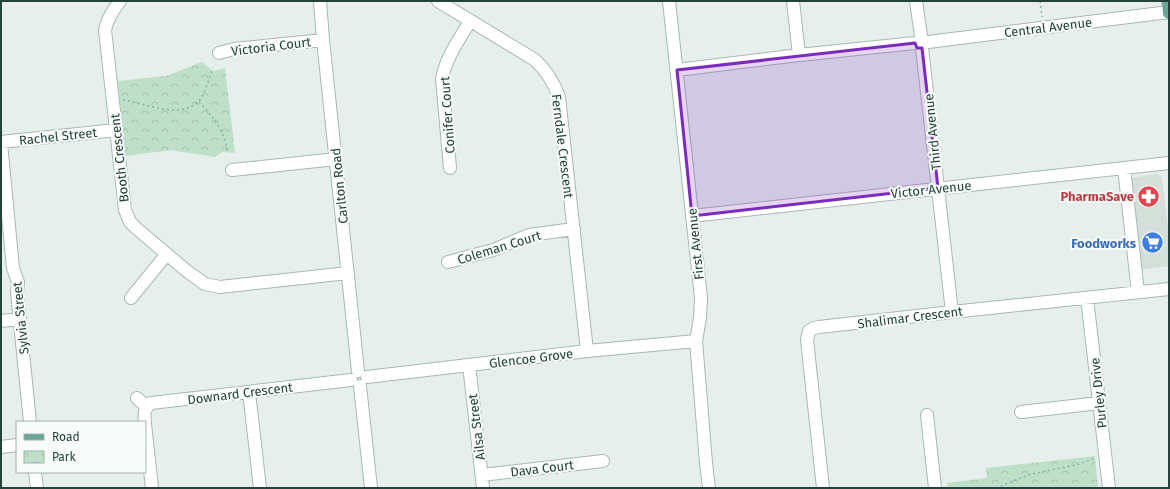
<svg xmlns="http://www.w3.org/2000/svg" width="1170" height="489" font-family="'Fira Sans',sans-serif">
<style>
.built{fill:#d4dfda}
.park{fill:url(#park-crowns)}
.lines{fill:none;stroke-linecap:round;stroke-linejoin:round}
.minor-casing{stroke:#a8b8b2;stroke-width:14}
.major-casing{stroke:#c2cac8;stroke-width:14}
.path{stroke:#86b3a5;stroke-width:1.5;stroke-dasharray:2 3;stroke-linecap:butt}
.minor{stroke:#fff;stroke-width:12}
.major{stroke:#6aa596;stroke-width:12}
.marked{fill:#7b2cbf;fill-opacity:0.2;stroke:#7b2cbf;stroke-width:3;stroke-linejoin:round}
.labels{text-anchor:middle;stroke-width:4;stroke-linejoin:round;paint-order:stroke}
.street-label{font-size:13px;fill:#24423a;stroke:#f7fbf9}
.health-label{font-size:13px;font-weight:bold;fill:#be3a42;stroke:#f7fbf9;text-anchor:end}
.shop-label{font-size:13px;font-weight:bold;fill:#366cbe;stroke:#f7fbf9;text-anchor:end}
</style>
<defs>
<pattern id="park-crowns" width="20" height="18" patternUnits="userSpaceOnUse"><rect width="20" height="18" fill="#bfe0c8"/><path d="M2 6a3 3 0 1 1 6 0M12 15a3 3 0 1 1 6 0" fill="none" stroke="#a4c1ad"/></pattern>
</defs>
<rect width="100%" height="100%" fill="#e6efeb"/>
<path class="built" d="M 1158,174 L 1162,178 L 1169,234 L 1169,266 L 1138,270 L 1127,178 Z"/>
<path class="park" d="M 202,62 L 213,71 L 225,68 L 235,153 L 223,152 L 214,157 L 171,150 L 126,156 L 118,81 L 166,76 Z
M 1095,456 L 1098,488 L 948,488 L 947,483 L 987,478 L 986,468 Z"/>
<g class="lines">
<defs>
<path id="minor" d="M 120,1 C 113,10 107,19 105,30 L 125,210 L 130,222 L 136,228 L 188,272 L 205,284 L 220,287 L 348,273
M 320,1 L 323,40 L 358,371
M 438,1 L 535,60 C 547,71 554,83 559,97 L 587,351
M 669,1 L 701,298 L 700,318 L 696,341 L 706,463 L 709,488
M 793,1 L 799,55
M 916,1 L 921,36
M 928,42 L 1169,12
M 922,48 L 952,312
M 219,53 L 234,49 L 323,40
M 677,70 L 799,55 L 915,43
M 1,142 L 116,130
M 1,143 L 13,268 L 18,282 L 17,293 L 30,422
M 450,168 L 442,79 C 446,57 459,40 470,21
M 1124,168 L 1138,292
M 232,170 L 336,159
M 692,216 L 1169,163
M 448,262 L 493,250 L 529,235 L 574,229
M 131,298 L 166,255
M 1087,298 L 1109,488
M 1,321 L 20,319
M 469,365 L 483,488
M 367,377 L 587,351 L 696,341
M 360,386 L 371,488
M 249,392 L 260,488
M 137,398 L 147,407
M 1021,412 L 1099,403
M 927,415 L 935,488
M 145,422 C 144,414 144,408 151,403 L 351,380
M 145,424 L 152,488
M 1,447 L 17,445
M 35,472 L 37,488
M 482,475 L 603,461
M 823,488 L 807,340 L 809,331 L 814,328 L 819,327 L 952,312 L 1169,289"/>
<path id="major" d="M 1168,1 L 1169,13"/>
</defs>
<use href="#minor" class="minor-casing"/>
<use href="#major" class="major-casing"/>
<path class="path" d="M 1040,1 L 1042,17
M 123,100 C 146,103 178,120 198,102 C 204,97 210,76 213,68
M 199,102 C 212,115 227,134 227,153
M 996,488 L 1028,475 L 1079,464 L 1095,458"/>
<use href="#minor" class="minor"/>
<use href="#major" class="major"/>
</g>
<path class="marked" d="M 915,43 L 917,48 L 922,48 L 938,188 L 692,216 L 677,70 Z"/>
<defs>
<symbol id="pharmacy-disc" viewBox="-11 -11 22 22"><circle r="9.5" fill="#e0444e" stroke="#f7fbf9"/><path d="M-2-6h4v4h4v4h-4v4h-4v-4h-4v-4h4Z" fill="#fff"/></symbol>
<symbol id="supermarket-disc" viewBox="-11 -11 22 22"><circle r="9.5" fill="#3f7fe0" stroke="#f7fbf9"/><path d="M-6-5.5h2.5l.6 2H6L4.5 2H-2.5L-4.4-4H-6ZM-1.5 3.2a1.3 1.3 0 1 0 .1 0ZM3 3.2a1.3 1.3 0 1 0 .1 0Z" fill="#fff"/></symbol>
</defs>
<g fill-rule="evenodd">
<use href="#pharmacy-disc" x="1136" y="184" width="25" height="25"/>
<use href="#supermarket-disc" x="1140" y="230" width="25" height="25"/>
</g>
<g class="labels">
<g class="street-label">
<text transform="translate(1048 27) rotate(-7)" y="5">Central Avenue</text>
<text transform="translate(271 46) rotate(-7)" y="5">Victoria Court</text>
<text transform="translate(447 115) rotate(-94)" y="5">Conifer Court</text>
<text transform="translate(932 132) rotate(-96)" y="5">Third Avenue</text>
<text transform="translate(58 136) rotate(-6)" y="5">Rachel Street</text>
<text transform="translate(563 146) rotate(83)" y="5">Ferndale Crescent</text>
<text transform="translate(119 158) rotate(-96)" y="5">Booth Crescent</text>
<text transform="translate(339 186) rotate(-96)" y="5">Carlton Road</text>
<text transform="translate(931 189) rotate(-6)" y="5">Victor Avenue</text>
<text transform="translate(695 244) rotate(-96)" y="5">First Avenue</text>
<text transform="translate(499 247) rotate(-17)" y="5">Coleman Court</text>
<text transform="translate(910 317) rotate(-7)" y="5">Shalimar Crescent</text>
<text transform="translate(20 318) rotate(-96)" y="5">Sylvia Street</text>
<text transform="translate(531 358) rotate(-7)" y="5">Glencoe Grove</text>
<text transform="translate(240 393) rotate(-7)" y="5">Downard Crescent</text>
<text transform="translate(1098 393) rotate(-96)" y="5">Purley Drive</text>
<text transform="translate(476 427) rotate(-97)" y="5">Ailsa Street</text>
<text transform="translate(542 468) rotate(-7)" y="5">Dava Court</text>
</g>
<g class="health-label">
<text x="1134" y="201">PharmaSave</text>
</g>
<g class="shop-label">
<text x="1136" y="248">Foodworks</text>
</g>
</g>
<rect width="1170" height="489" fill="none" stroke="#24423a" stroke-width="4"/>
<rect x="16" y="421" width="130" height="52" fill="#f7fbf9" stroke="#a3b1ad"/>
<rect x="24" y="434" width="20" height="6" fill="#6aa596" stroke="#a3b1ad"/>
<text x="52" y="441" font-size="12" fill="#24423a">Road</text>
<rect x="24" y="451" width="20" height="12" fill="url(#park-crowns)" stroke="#a3b1ad"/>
<text x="52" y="461" font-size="12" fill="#24423a">Park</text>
</svg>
